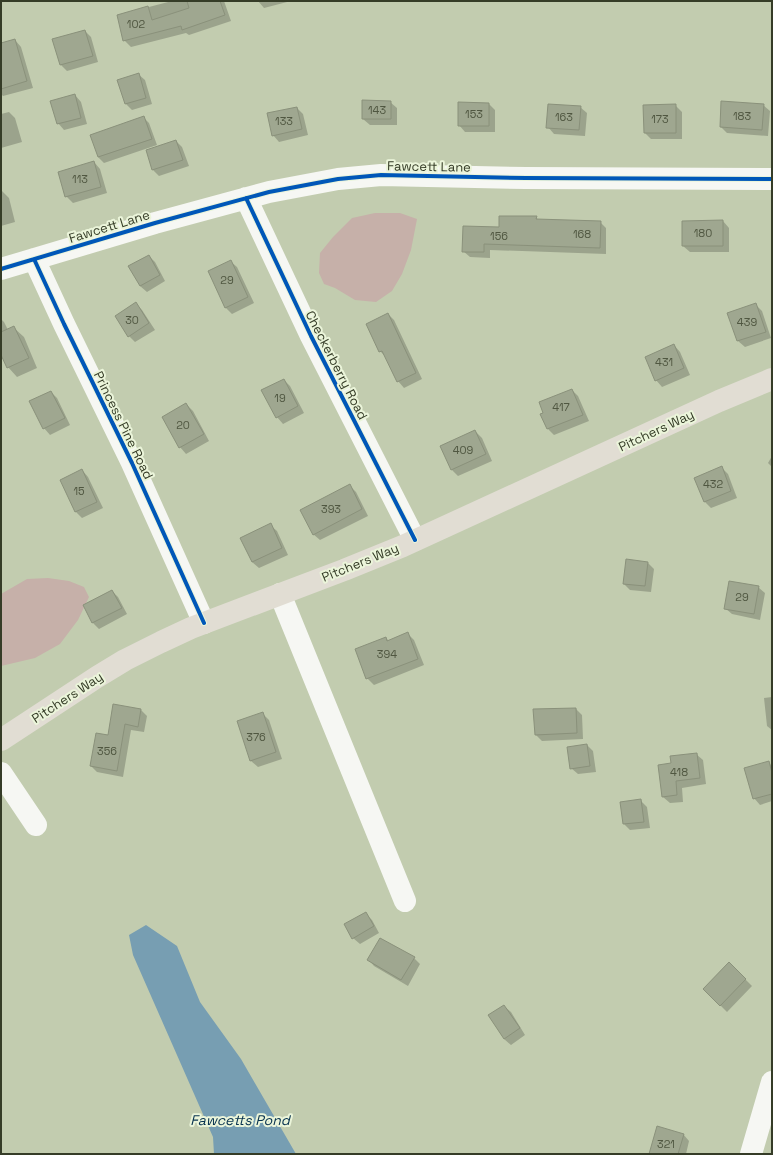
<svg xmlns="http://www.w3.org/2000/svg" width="773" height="1155" font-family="'Space Grotesk',sans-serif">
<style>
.green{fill:#c6b0a9}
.water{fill:#779eb2}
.shadow{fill:#0003}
.building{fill:#9fa790;stroke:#8a917b}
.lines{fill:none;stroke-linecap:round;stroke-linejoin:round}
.minor{stroke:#f6f7f3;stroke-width:22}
.major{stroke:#e1ddd3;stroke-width:22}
.cycleway-casing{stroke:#ebf5da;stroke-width:6}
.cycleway{stroke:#0057b8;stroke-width:4}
.labels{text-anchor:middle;stroke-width:4;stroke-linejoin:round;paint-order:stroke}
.number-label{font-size:11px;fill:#505741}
.street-label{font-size:13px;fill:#353c27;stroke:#ebf5da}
.water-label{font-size:14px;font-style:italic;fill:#06314e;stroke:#ebf5da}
</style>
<rect width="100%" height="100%" fill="#c2ccaf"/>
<path class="green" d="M 375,213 L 400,213 L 417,219 L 411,250 L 402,274 L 392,291 L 376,302 L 355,300 L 335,288 L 324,284 L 319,273 L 320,253 L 333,237 L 352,218 Z
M 48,578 L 69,581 L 84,587 L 89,597 L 78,620 L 60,644 L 35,658 L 1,666 L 1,594 L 27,579 Z"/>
<path class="water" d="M 146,925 L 177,946 L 200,1002 L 241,1059 L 296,1154 L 214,1154 L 213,1137 L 133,955 L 129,935 Z"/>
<path class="shadow" d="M 172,1 L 181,1 L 182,2 L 187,1 L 224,1 L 231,21 L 189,35 L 186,33 L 131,47 L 124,40 L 118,15 Z
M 258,1 L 291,1 L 264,8 Z
M 85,31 L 91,37 L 98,62 L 67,71 L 61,65 L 53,40 Z
M 15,40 L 21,47 L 33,88 L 3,96 L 1,94 L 1,44 Z
M 138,74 L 145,80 L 152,104 L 132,110 L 126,104 Z
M 75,95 L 81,102 L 87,124 L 64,130 L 58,123 Z
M 390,102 L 397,108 L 397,125 L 370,125 L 363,119 Z
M 489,104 L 495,110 L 495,132 L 465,132 L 459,125 Z
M 675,105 L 682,112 L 682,139 L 651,139 L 645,133 Z
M 763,105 L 770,111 L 768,136 L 727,133 L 721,127 Z
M 580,107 L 587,113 L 585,136 L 554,134 L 548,127 Z
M 297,108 L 303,114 L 308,135 L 279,142 L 273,135 Z
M 9,112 L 15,118 L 22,142 L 1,148 L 1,114 Z
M 143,117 L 149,123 L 157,145 L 104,163 L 98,157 Z
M 176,141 L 182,147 L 189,166 L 159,176 L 153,170 L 147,151 Z
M 94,162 L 100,169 L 107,193 L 73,203 L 66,196 Z
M 2,191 L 9,198 L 15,222 L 1,226 L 1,192 Z
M 536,217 L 538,220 L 600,222 L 606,228 L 606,254 L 490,250 L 490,258 L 470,257 L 463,251 L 500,228 Z
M 723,221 L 729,228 L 729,252 L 690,252 L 683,246 Z
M 149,256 L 155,262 L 165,281 L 147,292 L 140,286 Z
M 230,261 L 237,267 L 254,303 L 232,314 L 225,307 Z
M 136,304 L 142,310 L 155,330 L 135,342 L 129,336 Z
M 756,305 L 762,311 L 771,338 L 745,347 L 738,341 L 729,314 Z
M 388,314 L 394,320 L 422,379 L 404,388 L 398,381 L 387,358 L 380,351 Z
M 1,319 L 4,322 L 8,330 L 14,328 L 24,337 L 37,368 L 17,377 L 8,367 L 1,353 Z
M 674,345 L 680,352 L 690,375 L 662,387 L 656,380 Z
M 284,380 L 290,386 L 304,413 L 283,424 L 277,417 Z
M 572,390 L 578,396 L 589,421 L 554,435 L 548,429 L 542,414 Z
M 51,392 L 57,398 L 70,425 L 50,435 L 44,428 Z
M 186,404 L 193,411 L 209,441 L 186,454 L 180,447 Z
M 475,431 L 482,438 L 492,461 L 458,476 L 452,470 L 441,447 Z
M 772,456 L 772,467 L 768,463 Z
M 722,468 L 728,474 L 737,498 L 711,508 L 705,502 L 695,478 Z
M 82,470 L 88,477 L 103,508 L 82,518 L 76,512 L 61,480 Z
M 350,486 L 356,492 L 368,516 L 320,540 L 313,534 Z
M 270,525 L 277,531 L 288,555 L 259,568 L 252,562 L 241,538 Z
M 648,563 L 654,569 L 651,592 L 630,590 L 624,584 Z
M 758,587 L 765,593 L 760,620 L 732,614 L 725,608 Z
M 112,591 L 118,597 L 127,614 L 99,629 L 93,623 L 84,605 Z
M 408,634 L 414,640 L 424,665 L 374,685 L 367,678 L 386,638 L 389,641 Z
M 772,697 L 772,730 L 767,726 L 764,698 Z
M 576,709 L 582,715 L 583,739 L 542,741 L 535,734 Z
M 141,710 L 147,716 L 144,732 L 131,730 L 123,777 L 97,772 L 91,766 L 109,736 Z
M 262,713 L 269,720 L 282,759 L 258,767 L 251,761 L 238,722 Z
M 587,745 L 593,751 L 596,772 L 578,774 L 571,768 Z
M 696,754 L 703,760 L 706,784 L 682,788 L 683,802 L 670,803 L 663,797 L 660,766 L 672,764 Z
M 768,762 L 772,766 L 772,801 L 760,805 L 754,798 Z
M 640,800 L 647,807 L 650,828 L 630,830 L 624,824 L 621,803 Z
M 365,913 L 372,920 L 379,933 L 360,944 L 353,938 Z
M 414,958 L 420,964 L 408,986 L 374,966 L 368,959 Z
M 729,963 L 752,986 L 727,1012 L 704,989 Z
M 504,1006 L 511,1012 L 525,1035 L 511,1045 L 504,1039 Z
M 683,1134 L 689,1141 L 686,1154 L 650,1154 Z"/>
<path class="building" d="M 187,1 L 220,1 L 225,15 L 182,30 L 181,26 L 123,41 L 117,15 L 148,6 L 152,20 L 189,8 Z
M 85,30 L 93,56 L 60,65 L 52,39 Z
M 15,39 L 27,81 L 1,89 L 1,43 Z
M 139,73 L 146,98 L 125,104 L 117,80 Z
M 75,94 L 81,118 L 57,124 L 50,101 Z
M 362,100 L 391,101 L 391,119 L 362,119 Z
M 721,101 L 764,104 L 762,130 L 720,127 Z
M 458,102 L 489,103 L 489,126 L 458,126 Z
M 548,104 L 581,106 L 579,130 L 546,128 Z
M 676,104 L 676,133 L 644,133 L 643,105 Z
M 297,107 L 302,129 L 272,136 L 267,113 Z
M 144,116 L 152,139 L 98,157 L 90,135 Z
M 176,140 L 183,160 L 152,170 L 146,150 Z
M 94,161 L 101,187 L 65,197 L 58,172 Z
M 499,216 L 537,216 L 536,219 L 601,221 L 600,248 L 484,244 L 484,252 L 462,252 L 463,226 L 499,227 Z
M 723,220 L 723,246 L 682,246 L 682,221 Z
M 149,255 L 160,275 L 140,286 L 128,266 Z
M 231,260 L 248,297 L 225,308 L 208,271 Z
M 136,302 L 149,323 L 128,337 L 115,316 Z
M 756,303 L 766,332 L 737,341 L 727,313 Z
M 388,313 L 416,373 L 397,382 L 382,351 L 379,352 L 366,324 Z
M 14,326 L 29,358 L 7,368 L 1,355 L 1,332 Z
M 674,344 L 684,368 L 655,381 L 645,357 Z
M 284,379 L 298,406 L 276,418 L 261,390 Z
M 572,389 L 583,415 L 547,429 L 540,414 L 543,413 L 539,402 Z
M 51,391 L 65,418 L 43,429 L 29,401 Z
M 186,403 L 204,434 L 179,448 L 162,417 Z
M 475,430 L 486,454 L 451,470 L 440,446 Z
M 722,466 L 731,491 L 704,502 L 694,478 Z
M 82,469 L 97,502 L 75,512 L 60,480 Z
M 350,484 L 362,509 L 313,535 L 300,510 Z
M 271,523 L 282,548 L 252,562 L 240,538 Z
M 626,559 L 648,562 L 645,586 L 623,584 Z
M 729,581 L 759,586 L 754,614 L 724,609 Z
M 112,590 L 122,608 L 92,623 L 83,605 Z
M 408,632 L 418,659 L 366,679 L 355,649 L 386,637 L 387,641 Z
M 113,704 L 141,709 L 138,727 L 125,724 L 117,771 L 90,766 L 96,733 L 108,735 Z
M 576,708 L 577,733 L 535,735 L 533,709 Z
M 263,712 L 276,752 L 250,761 L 237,721 Z
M 587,744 L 590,766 L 570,769 L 567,747 Z
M 697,753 L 700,778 L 676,781 L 677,795 L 662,797 L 658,765 L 671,763 L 670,756 Z
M 769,761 L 772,773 L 772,794 L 753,799 L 744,768 Z
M 641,799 L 644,822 L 623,824 L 620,802 Z
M 366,912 L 374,926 L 352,939 L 344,924 Z
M 380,938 L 415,957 L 401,980 L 367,960 Z
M 729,962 L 746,979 L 720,1006 L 703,989 Z
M 504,1005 L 520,1028 L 504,1039 L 488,1015 Z
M 657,1126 L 684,1134 L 678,1154 L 649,1154 Z"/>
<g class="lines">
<path class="minor" d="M 246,198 L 311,336 L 415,540
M 34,259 L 64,324 L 132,463 L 204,623
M 1,269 L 155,223 L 269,192 L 338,179 L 381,175 L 526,178 L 772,179
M 280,594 L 405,901
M 1,773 L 36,825
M 751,1154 L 772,1082"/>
<path class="major" d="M 1,740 L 97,677 L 125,660 L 161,642 L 191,628 L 344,570 L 403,546 L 719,401 L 772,379"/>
<defs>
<path id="cycleway" d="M 246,198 L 311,336 L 415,540
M 34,259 L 64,324 L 132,463 L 204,623
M 1,269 L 155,223 L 269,192 L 338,179 L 381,175 L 526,178 L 772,179"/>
</defs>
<use href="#cycleway" class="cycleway-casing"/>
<use href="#cycleway" class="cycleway"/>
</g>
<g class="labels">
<g class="number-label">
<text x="136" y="28">102</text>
<text x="377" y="114">143</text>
<text x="474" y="118">153</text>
<text x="742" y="120">183</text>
<text x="564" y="121">163</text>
<text x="660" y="123">173</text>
<text x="284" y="125">133</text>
<text x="80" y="183">113</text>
<text x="703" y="237">180</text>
<text x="582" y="238">168</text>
<text x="499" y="240">156</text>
<text x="227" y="284">29</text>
<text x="132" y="324">30</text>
<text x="747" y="326">439</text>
<text x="664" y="366">431</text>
<text x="280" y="402">19</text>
<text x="561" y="411">417</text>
<text x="183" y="429">20</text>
<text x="463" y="454">409</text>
<text x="713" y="488">432</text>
<text x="79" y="495">15</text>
<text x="331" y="513">393</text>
<text x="742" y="601">29</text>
<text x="387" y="658">394</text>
<text x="256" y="741">376</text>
<text x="107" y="755">356</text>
<text x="679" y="776">418</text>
<text x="666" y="1148">321</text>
</g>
<g class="street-label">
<text transform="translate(429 166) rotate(1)" y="5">Fawcett Lane</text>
<text transform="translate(109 226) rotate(-17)" y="5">Fawcett Lane</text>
<text transform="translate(337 365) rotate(63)" y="5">Checkerberry Road</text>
<text transform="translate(124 425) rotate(64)" y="5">Princess Pine Road</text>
<text transform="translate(656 430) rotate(-25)" y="5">Pitchers Way</text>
<text transform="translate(360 562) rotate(-22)" y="5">Pitchers Way</text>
<text transform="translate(67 697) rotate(-33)" y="5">Pitchers Way</text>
</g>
<g class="water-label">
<text x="240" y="1125">Fawcetts Pond</text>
</g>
</g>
<rect width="773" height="1155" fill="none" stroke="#353c27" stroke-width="4"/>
</svg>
